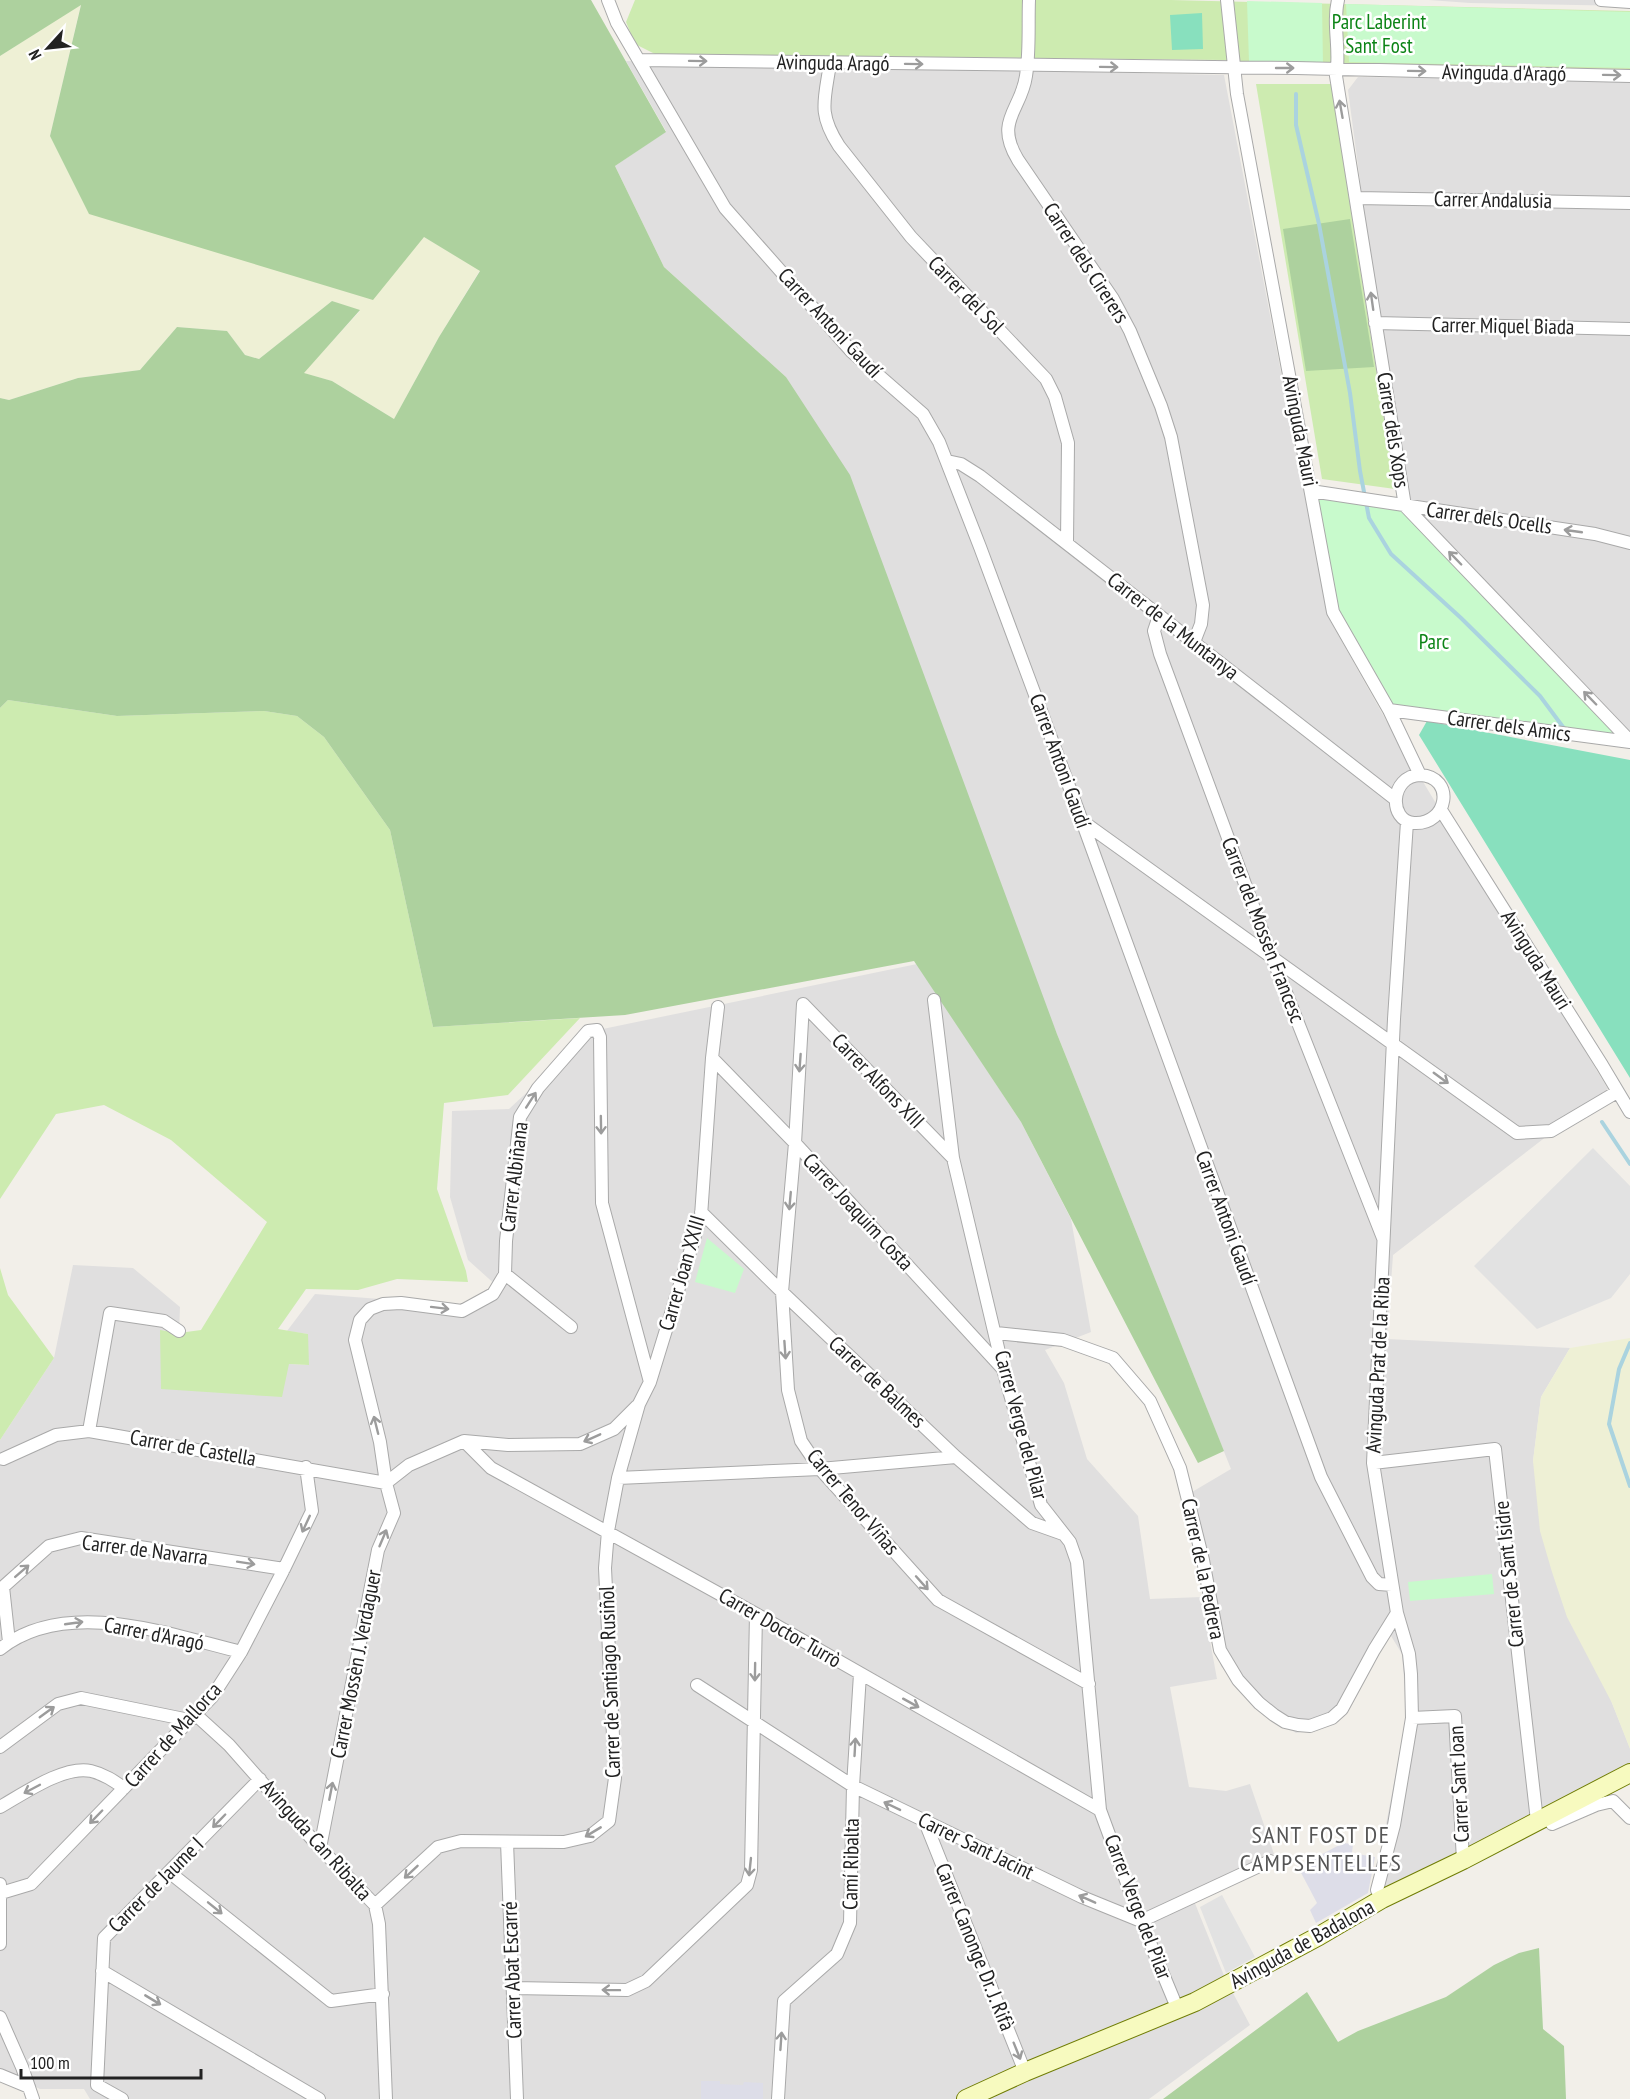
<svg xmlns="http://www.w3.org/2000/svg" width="1630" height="2099" font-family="'PT Sans Narrow',sans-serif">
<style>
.residential{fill:#e0dfdf}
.farmland{fill:#eef0d5}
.grass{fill:#cdebb0}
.forest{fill:#add19e}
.park{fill:#c8facc}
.pitch{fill:#88e0be}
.parking{fill:#e2e2e2}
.plaza{fill:#dddde8}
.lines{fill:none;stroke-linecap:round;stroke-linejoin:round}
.stream{stroke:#aad3df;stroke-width:4}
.street-casing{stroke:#a9a9a9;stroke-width:14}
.secondary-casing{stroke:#707d05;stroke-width:20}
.street{stroke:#fff;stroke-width:12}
.secondary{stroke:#f7fabf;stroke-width:18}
.oneway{stroke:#9c9c9c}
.labels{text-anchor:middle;stroke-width:5;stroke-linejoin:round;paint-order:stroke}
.park-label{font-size:21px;fill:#0c8416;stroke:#fff}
.street-label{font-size:21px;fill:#222;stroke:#fff}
.quarter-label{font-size:24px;letter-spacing:1.5px;fill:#555;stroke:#fff}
</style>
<rect width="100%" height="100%" fill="#f2efe9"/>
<path class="residential" d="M 1429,0 L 1630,0 L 1630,6 L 1470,3 Z
M 626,61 L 1224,75 L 1328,617 L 1387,722 L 1608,1089 L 1393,1255 L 1387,1339 L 1570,1348 L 1541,1397 L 1533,1461 L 1612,1703 L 1630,1748 L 1630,1781 L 1394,1899 L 1375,1882 L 1407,1715 L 1402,1654 L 1388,1631 L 1356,1697 L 1334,1725 L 1296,1733 L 1263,1712 L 1221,1666 L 1192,1492 L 1231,1469 L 1057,1034 L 786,377 L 664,267 L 615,166 L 666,131 Z
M 1358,77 L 1630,80 L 1630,745 L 1402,499 L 1348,90 Z
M 917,964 L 1021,1122 L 1071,1219 L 1091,1332 L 1045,1350 L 1064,1383 L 1087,1459 L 1138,1516 L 1150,1599 L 1202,1597 L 1217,1679 L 1170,1687 L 1189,1787 L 1226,1791 L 1250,1784 L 1274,1854 L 1190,1891 L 1225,1978 L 1250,2025 L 1149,2099 L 90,2099 L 84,2089 L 40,2089 L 0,2070 L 0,1440 L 54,1358 L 73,1265 L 133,1268 L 180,1307 L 179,1333 L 161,1330 L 289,1364 L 308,1365 L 308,1334 L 287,1331 L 315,1294 L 471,1306 L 498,1287 L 468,1260 L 450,1197 L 452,1111 L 509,1109 L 593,1031 Z"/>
<path class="farmland" d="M 81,4 L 50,136 L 424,237 L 480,270 L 439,337 L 394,419 L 332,381 L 303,373 L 360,311 L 332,301 L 259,359 L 245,355 L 227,331 L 177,327 L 140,370 L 78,378 L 9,400 L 0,398 L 0,56 Z
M 1630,1338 L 1630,1749 L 1612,1703 L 1567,1617 L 1552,1572 L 1540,1531 L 1533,1461 L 1541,1397 L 1570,1348 Z"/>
<path class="grass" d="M 635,0 L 1171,0 L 1630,11 L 1630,69 L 1296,65 L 1223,60 L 655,54 L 635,44 L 626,22 Z
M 1256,84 L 1331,84 L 1395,489 L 1322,479 Z
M 8,700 L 117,716 L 264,711 L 297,716 L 324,737 L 390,830 L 433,1027 L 580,1018 L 508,1095 L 444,1103 L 437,1189 L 466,1271 L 468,1282 L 397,1279 L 358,1290 L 306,1289 L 278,1329 L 308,1334 L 309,1365 L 289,1364 L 282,1397 L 161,1389 L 160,1330 L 179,1333 L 201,1330 L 267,1222 L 171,1140 L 104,1105 L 56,1114 L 0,1199 L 0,708 Z
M 0,1268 L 8,1295 L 54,1358 L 0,1440 Z"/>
<path class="forest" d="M 0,0 L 591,0 L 666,132 L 615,166 L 664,267 L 786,377 L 850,475 L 1057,1034 L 1224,1451 L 1198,1463 L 1021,1122 L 914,961 L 625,1015 L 433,1027 L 390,830 L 324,737 L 297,716 L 264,711 L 117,716 L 8,700 L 0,708 L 0,398 L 9,400 L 78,378 L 140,370 L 177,327 L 227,331 L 245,355 L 259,359 L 332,301 L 360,310 L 304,373 L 332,381 L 394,419 L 439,337 L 480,271 L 424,237 L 373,300 L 89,214 L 50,136 L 81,5 L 0,56 Z
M 1350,219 L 1374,367 L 1306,371 L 1283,229 Z
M 1539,1948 L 1543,2029 L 1564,2046 L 1566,2099 L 1163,2099 L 1307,1992 L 1338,2042 L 1358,2031 L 1446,1997 L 1494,1965 L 1519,1953 Z"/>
<path class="park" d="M 1247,1 L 1322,3 L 1323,66 L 1249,62 Z
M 1346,4 L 1630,12 L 1630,68 L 1349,62 Z
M 1311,491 L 1405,506 L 1630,741 L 1389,710 L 1333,612 Z
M 707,1238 L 744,1269 L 735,1293 L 695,1282 Z
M 1492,1574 L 1494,1594 L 1410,1601 L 1408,1582 Z"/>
<path class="pitch" d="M 1202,13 L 1203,49 L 1172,50 L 1170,15 Z
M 1427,721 L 1630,760 L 1630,1078 L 1419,735 Z"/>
<path class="parking" d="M 1593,1148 L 1630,1186 L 1630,1274 L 1611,1298 L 1537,1329 L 1474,1266 Z
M 1222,1895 L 1255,1957 L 1226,1973 L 1200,1907 Z"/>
<path class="plaza" d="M 1343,1843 L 1353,1844 L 1352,1853 L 1375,1857 L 1368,1893 L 1316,1923 L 1310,1910 L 1317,1903 L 1298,1867 Z
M 701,2081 L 720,2081 L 720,2084 L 743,2085 L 744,2082 L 763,2083 L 763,2099 L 701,2099 Z"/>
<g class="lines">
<path class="stream" d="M 1296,94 L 1296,125 L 1319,224 L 1350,393 L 1360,471 L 1369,518 L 1391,554 L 1461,618 L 1540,696 L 1566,731
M 1602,1122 L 1630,1164
M 1630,1343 L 1619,1369 L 1609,1424 L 1630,1486"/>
<defs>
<path id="street" d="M 608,0 L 617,23 L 725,208 L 852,352 L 923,414 L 939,442 L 980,547 L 1082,821 L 1321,1477 L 1372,1577 L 1379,1584 L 1392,1585
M 1029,0 C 1028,25 1030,51 1026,76 C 1021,111 994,120 1018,160 L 1113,299 L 1130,331 L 1161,406 L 1171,437 L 1203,605 L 1201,624 L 1194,642
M 1227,0 L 1237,94 L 1333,612 L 1389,710 L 1420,775
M 1338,0 C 1332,25 1341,51 1336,76 L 1405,506 L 1630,741
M 1601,0 L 1630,2
M 639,60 L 1296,68 L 1630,76
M 830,63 C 825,100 817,112 839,146 L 911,237 L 1046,379 L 1055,397 L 1068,443 L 1067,543
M 1357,198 L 1630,203
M 1375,323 L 1630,329
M 947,461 L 961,464 L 980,476 L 1395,799
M 1311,491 L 1595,534 L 1630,543
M 1159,616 L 1154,631 L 1160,654 L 1272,957 L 1383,1238
M 1389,710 L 1630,742
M 1420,775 C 1456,777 1448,825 1414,823 C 1388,821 1390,776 1420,775 Z
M 1441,810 L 1602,1065 L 1630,1112
M 1082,821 L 1517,1133 L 1551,1131 L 1617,1092
M 934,1000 L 953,1158 L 1003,1369 L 1041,1505 L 1070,1542 L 1077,1562 L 1100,1810 L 1141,1921 L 1178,2010
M 803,1004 L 795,1143 L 782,1292 L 788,1390 L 801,1441 L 820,1469 L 938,1600 L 1089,1684
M 803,1004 L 953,1158
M 712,1058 L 795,1143 L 1002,1368
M 701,1212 L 782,1292 L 956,1457 L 1032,1523 L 1063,1534
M 505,1274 L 571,1327
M 996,1333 L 1063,1340 L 1113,1358 L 1150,1401 L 1180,1468 L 1203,1560 L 1220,1650 L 1238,1680 L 1259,1703 L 1274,1715 L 1285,1722 L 1298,1725 L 1310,1726 L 1332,1718 L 1342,1709 L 1374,1650 L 1397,1613
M 89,1431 L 110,1313 L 164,1321 L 179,1331
M 464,1441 L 491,1468 L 756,1614 L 1100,1810
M 3,1459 L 56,1435 L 89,1431 L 386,1483
M 1373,1463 L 1495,1449 L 1537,1821
M 618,1478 L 820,1469 L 956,1457
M 386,1483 L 409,1465 L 464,1441 L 508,1445 L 580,1444 L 614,1429 L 637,1406
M 9,1642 L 3,1587 L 49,1546 L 81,1538 L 284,1569
M 0,1649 C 66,1597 168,1634 241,1652
M 697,1685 L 853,1786 L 1082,1897 L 1141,1921 L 1270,1861
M 195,1714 L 229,1745 L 320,1848 L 375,1905 L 379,1924 L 386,2099
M 1412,1718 L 1455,1716 L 1463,1860
M 0,1747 L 58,1704 L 81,1698 L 189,1720
M 0,1807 C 23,1794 64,1765 91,1771 C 104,1774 114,1781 124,1788
M 1548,1815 L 1552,1824 L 1596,1805 L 1613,1801 L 1630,1818
M 925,1822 L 1025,2072
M 507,1842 L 517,2099
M 320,1848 L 378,1550 L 394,1513 L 386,1483 L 380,1442 L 355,1340 L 360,1320 L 370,1309 L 383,1304 L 401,1303 L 462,1311 L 493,1294 L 505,1274 L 506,1241 L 520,1117 L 538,1088 L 588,1031 L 597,1030 L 600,1037 L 602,1203 L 650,1382
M 169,1872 L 331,2001 L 383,1994
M 0,1884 L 0,1944
M 1,1893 L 31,1884 L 212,1697 L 241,1652 L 284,1569 L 312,1511 L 306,1467
M 1382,1899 L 1377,1890 L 1394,1825 L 1412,1718 L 1411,1674 L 1409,1654 L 1397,1613 L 1373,1463 L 1394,1019 L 1407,822
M 375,1905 L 438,1847 L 461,1841 L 564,1842 L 590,1836 L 609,1821 L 615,1778 L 605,1568 L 608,1531 L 618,1478 L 639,1404 L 650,1382 L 701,1216 L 712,1058 L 718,1007
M 102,1971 L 319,2099
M 513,1988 L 627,1990 L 646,1981 L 747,1885 L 751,1870 L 756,1614
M 0,2017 L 22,2067 L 33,2099
M 0,2075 L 29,2087
M 122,2099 L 97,2085 L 104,1938 L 260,1779
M 778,2099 L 784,2001 L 837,1954 L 850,1923 L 853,1786 L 860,1674"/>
<path id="secondary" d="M 966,2099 L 1025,2072 L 1195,2002 L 1319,1936 L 1382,1899 L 1463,1860 L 1630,1773"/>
</defs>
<use href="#street" class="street-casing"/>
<use href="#secondary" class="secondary-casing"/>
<use href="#street" class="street"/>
<use href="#secondary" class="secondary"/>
</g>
<defs><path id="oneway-shaft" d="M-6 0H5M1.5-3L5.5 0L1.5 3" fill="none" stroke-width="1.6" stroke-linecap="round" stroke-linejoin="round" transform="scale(1.5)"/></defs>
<g class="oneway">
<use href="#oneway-shaft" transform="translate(698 61) rotate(1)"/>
<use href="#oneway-shaft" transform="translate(914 64) rotate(1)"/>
<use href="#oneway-shaft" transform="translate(1109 67) rotate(1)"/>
<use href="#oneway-shaft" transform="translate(1285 68)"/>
<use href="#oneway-shaft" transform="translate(1417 71) rotate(1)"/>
<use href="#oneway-shaft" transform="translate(1612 75) rotate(1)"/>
<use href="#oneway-shaft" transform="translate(1341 109) rotate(-100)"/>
<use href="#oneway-shaft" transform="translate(1372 301) rotate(-98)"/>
<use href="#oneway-shaft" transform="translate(1573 531) rotate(-172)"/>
<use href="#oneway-shaft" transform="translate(1455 558) rotate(-134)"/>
<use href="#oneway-shaft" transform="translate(1590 698) rotate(-134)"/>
<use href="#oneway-shaft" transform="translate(800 1063) rotate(94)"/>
<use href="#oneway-shaft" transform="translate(1441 1078) rotate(36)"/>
<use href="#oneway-shaft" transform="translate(531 1100) rotate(-57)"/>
<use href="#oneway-shaft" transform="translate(601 1125) rotate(89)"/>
<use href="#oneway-shaft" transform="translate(790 1201) rotate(95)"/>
<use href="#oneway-shaft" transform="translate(440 1308) rotate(7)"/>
<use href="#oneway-shaft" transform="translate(785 1350) rotate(86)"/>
<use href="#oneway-shaft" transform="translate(376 1425) rotate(-104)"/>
<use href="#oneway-shaft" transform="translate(592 1438) rotate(156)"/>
<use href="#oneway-shaft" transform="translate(306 1524) rotate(115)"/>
<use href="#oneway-shaft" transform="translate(383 1538) rotate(-67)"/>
<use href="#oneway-shaft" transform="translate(246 1563) rotate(9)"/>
<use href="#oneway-shaft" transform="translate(22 1571) rotate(-41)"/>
<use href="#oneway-shaft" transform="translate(922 1583) rotate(48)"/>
<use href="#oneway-shaft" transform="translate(74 1623) rotate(-8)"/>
<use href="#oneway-shaft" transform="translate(755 1672) rotate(91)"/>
<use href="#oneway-shaft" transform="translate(911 1703) rotate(29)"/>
<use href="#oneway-shaft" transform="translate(47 1712) rotate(-36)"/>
<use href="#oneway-shaft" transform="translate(855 1747) rotate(-87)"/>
<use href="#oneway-shaft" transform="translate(32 1789) rotate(152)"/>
<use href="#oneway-shaft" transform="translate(331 1791) rotate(-79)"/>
<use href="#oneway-shaft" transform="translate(892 1806) rotate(-154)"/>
<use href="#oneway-shaft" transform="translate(96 1817) rotate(134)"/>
<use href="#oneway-shaft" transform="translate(219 1821) rotate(134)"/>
<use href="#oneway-shaft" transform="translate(593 1832) rotate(149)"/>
<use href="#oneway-shaft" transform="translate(750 1867) rotate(96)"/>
<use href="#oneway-shaft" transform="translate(411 1872) rotate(137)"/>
<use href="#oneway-shaft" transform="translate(1087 1899) rotate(-156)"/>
<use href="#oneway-shaft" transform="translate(215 1908) rotate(39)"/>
<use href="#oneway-shaft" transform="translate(611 1990) rotate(-179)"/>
<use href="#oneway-shaft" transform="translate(153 2000) rotate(31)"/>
<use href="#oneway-shaft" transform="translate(781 2041) rotate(-86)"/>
<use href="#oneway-shaft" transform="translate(1017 2051) rotate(68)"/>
</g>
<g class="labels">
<g class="park-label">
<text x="1379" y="29">Parc Laberint<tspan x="1379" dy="24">Sant Fost</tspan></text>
<text x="1434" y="649">Parc</text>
</g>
<g class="street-label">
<text transform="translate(833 63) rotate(1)" y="7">Avinguda Aragó</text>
<text transform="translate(1504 73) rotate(1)" y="7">Avinguda d'Aragó</text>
<text transform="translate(1493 200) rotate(1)" y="7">Carrer Andalusia</text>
<text transform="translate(1086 263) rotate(57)" y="7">Carrer dels Cirerers</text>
<text transform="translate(966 295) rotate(46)" y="7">Carrer del Sol</text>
<text transform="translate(830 323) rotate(47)" y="7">Carrer Antoni Gaudí</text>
<text transform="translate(1503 326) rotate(1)" y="7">Carrer Miquel Biada</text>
<text transform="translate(1393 430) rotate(81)" y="7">Carrer dels Xops</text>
<text transform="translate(1300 431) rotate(79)" y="7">Avinguda Mauri</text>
<text transform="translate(1489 518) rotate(8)" y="7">Carrer dels Ocells</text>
<text transform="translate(1173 626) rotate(38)" y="7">Carrer de la Muntanya</text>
<text transform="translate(1509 726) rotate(8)" y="7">Carrer dels Amics</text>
<text transform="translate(1060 761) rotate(70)" y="7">Carrer Antoni Gaudí</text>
<text transform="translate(1263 930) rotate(69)" y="7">Carrer del Mossèn Francesc</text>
<text transform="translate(1536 960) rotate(58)" y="7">Avinguda Mauri</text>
<text transform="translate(878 1081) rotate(46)" y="7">Carrer Alfons XIII</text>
<text transform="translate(514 1177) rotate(-83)" y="7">Carrer Albiñana</text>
<text transform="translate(858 1212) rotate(47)" y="7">Carrer Joaquim Costa</text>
<text transform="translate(1226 1218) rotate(70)" y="7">Carrer Antoni Gaudí</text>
<text transform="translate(682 1273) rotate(-74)" y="7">Carrer Joan XXIII</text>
<text transform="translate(1378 1365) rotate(-87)" y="7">Avinguda Prat de la Riba</text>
<text transform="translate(877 1382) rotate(43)" y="7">Carrer de Balmes</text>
<text transform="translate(1021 1425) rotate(75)" y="7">Carrer Verge del Pilar</text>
<text transform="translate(193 1448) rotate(10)" y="7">Carrer de Castella</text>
<text transform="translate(853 1502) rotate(50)" y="7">Carrer Tenor Viñas</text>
<text transform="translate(145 1550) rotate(7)" y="7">Carrer de Navarra</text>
<text transform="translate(1203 1569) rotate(78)" y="7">Carrer de la Pedrera</text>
<text transform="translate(1509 1574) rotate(-96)" y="7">Carrer de Sant Isidre</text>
<text transform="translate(780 1628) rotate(30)" y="7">Carrer Doctor Turrò</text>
<text transform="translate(154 1634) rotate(11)" y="7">Carrer d'Aragó</text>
<text transform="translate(356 1664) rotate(-79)" y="7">Carrer Mossèn J. Verdaguer</text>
<text transform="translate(610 1682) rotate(-92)" y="7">Carrer de Santiago Rusiñol</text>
<text transform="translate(173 1735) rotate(-48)" y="7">Carrer de Mallorca</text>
<text transform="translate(1459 1784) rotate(-93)" y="7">Carrer Sant Joan</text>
<text transform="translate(316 1840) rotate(48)" y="7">Avinguda Can Ribalta</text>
<text transform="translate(976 1846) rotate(26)" y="7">Carrer Sant Jacint</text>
<text transform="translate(851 1864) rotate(-89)" y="7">Camí Ribalta</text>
<text transform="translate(156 1885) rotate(-45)" y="7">Carrer de Jaume I</text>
<text transform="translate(1138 1907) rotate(69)" y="7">Carrer Verge del Pilar</text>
<text transform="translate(1302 1944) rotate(-29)" y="7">Avinguda de Badalona</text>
<text transform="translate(975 1947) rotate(68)" y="7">Carrer Canonge Dr. J. Rifà</text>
<text transform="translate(512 1970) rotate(-92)" y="7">Carrer Abat Escarré</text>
</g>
<g class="quarter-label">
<text x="1321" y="1843">SANT FOST DE<tspan x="1321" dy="28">CAMPSENTELLES</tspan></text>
</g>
</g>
<g transform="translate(48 48) rotate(243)" stroke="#ffffff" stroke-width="4.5" paint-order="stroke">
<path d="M0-4.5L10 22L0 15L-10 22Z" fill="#222222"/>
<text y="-9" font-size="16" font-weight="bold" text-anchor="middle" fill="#222222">N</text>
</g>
<path d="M21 2069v9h180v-9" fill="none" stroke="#222222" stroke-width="3"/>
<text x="30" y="2069" font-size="18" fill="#222222" stroke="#ffffff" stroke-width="4.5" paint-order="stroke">100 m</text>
</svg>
